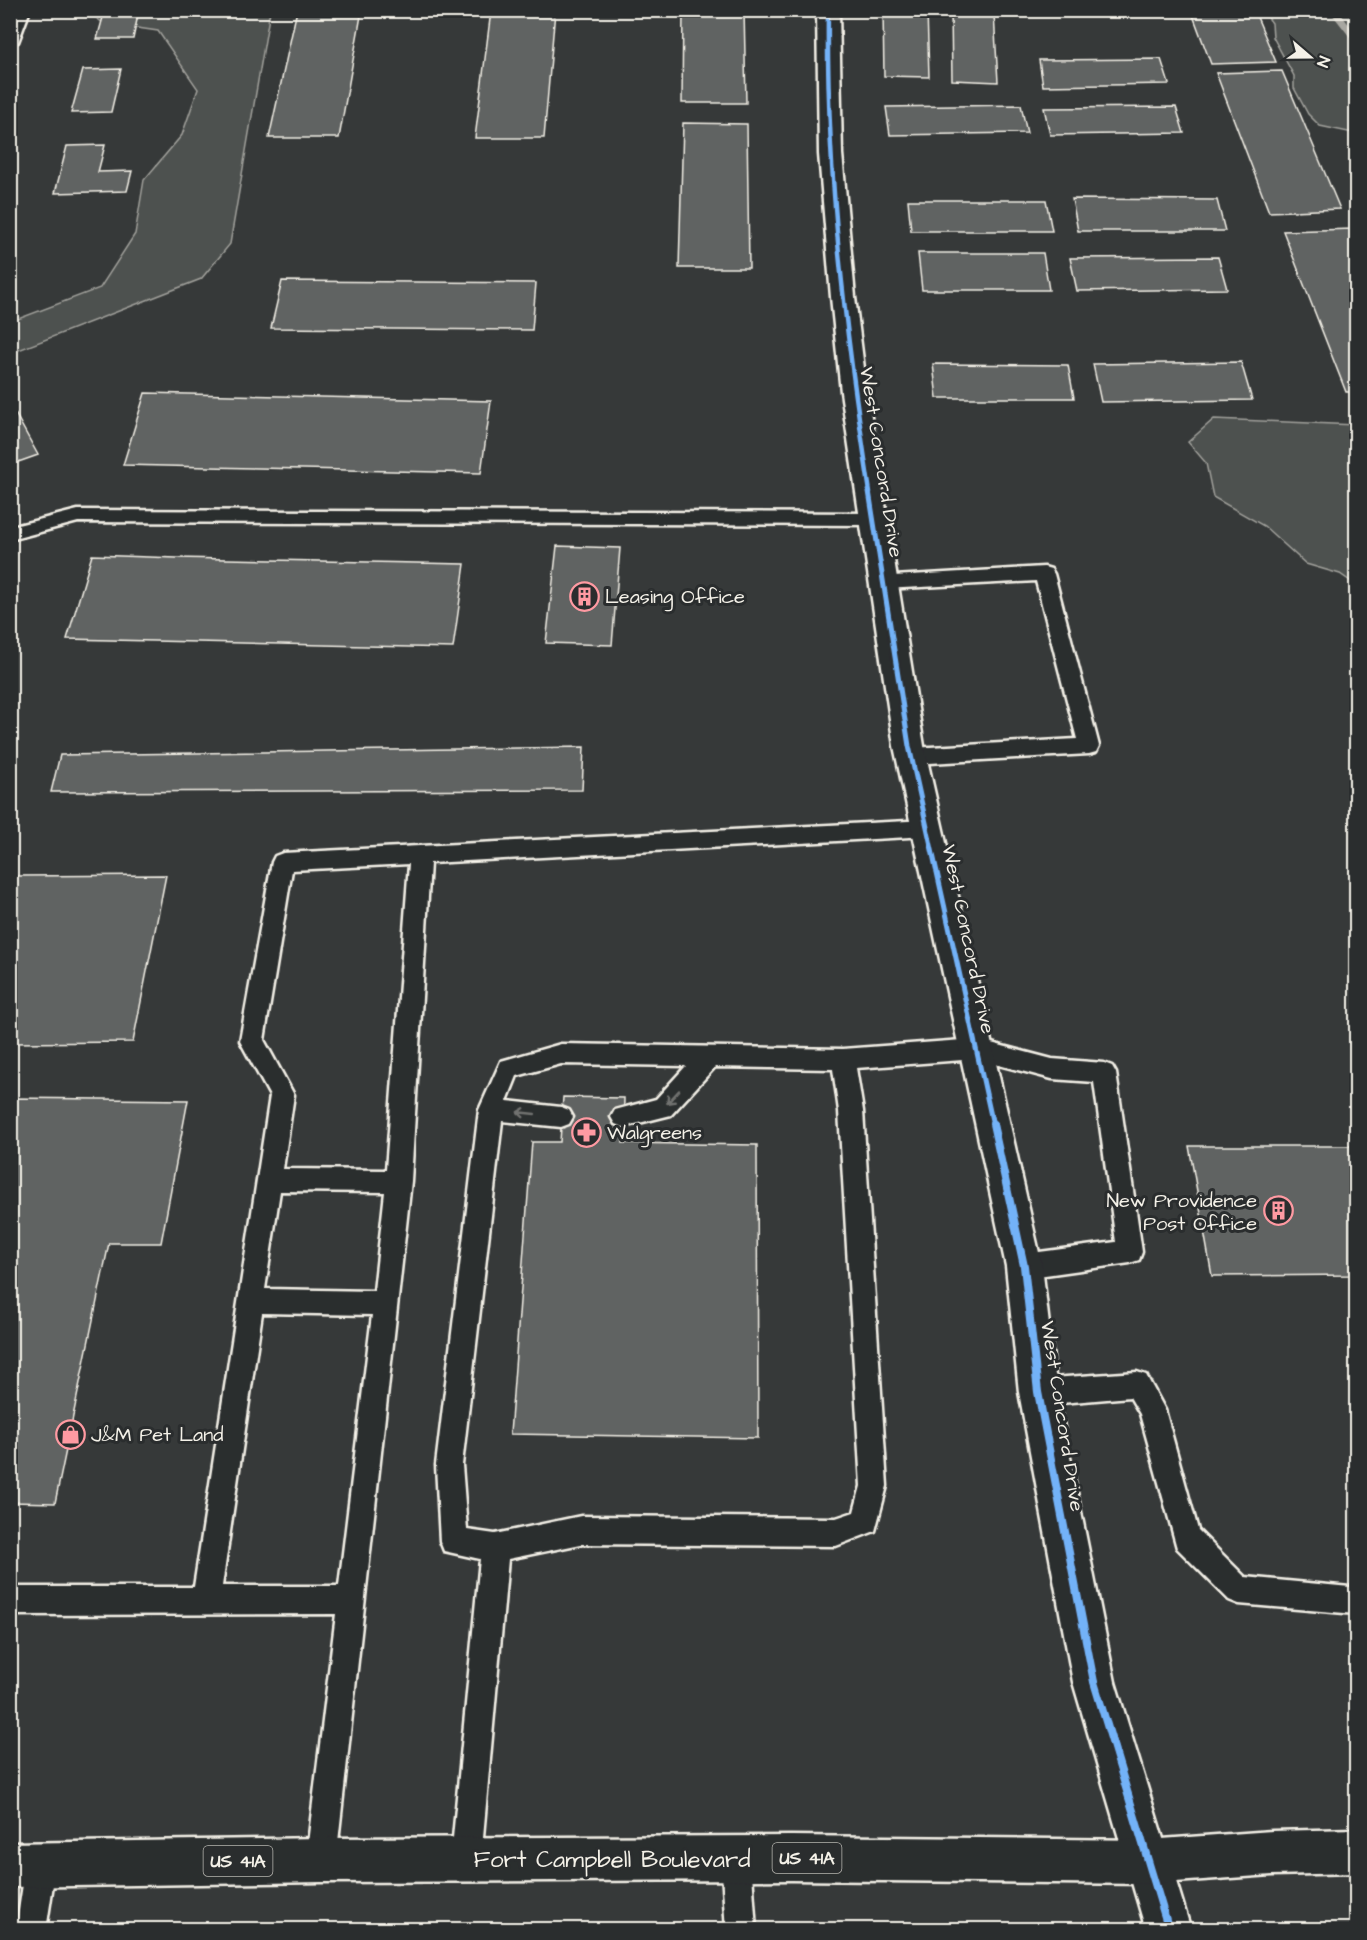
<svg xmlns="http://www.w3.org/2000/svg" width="1367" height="1940" font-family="'Architects Daughter',sans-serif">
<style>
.green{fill:#4e514f;stroke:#a1a19c;stroke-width:1.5}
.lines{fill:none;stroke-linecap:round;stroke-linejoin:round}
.stream{fill:#a8a7a1;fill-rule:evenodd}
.building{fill:#616362;stroke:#f4f1e8;stroke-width:1.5}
.service-casing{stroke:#f4f1e8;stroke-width:5}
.minor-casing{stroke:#f4f1e8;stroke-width:5}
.trunk-casing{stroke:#f4f1e8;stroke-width:5}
.service{fill:#2a2d2e;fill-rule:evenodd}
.minor{fill:#2a2d2e;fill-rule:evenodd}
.trunk{fill:#2a2d2e;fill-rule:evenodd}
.cycleway-far2-casing{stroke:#2a2d2e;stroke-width:8}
.cycleway-far1-casing{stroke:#2a2d2e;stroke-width:9}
.cycleway-casing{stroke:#2a2d2e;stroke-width:11}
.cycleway-far2{stroke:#73b2f8;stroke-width:4.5}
.cycleway-far1{stroke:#73b2f8;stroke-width:5}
.cycleway{stroke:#73b2f8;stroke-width:8}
.oneway{stroke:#71726f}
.labels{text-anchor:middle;stroke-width:6;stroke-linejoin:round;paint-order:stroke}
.shield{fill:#2a2d2e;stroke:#b7b6b0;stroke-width:1.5}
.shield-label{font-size:18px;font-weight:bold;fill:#f4f1e8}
.street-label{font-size:20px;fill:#f4f1e8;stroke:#2a2d2e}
.poi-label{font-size:20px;fill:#f4f1e8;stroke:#2a2d2e;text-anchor:start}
.near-street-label{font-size:24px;fill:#f4f1e8;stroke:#2a2d2e}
</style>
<rect width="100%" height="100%" fill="#363939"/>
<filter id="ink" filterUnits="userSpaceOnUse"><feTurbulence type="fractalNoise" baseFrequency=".0167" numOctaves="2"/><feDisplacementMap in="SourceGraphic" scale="12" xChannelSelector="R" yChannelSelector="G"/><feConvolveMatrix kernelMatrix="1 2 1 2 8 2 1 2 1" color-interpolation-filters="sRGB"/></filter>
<g filter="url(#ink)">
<path class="green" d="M 87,11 L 270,11 L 230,244 L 201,279 L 11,353 L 10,322 L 100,288 L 135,234 L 144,180 L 182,135 L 198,89 L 158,31 L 103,23 Z
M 1263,11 L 1356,11 L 1356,131 L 1353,133 L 1320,126 L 1308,114 L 1294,88 L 1294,76 L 1273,37 L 1272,23 Z
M 1214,419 L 1356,425 L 1356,585 L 1340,574 L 1306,564 L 1264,526 L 1213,497 L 1206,463 L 1188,442 Z"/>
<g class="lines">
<path class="stream" d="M 1329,10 L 1338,10 L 1356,34 L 1356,42 L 1353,41 Z"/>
</g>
<path class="building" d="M 105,10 L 139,10 L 133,39 L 97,39 Z
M 297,10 L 362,10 L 339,138 L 269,138 Z
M 683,10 L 744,10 L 746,103 L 682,103 Z
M 883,10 L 927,11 L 929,77 L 884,76 Z
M 1191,10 L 1254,10 L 1276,62 L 1211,64 Z
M 491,11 L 555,11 L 544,138 L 475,138 Z
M 951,12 L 994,14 L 998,82 L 952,80 Z
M 1161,59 L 1169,84 L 1043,86 L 1039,60 Z
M 121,69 L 111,112 L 71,113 L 83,70 Z
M 1282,71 L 1340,209 L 1269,212 L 1216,73 Z
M 1021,105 L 1027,133 L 890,135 L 886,107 Z
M 1176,107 L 1184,133 L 1050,135 L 1044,108 Z
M 683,123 L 747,124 L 749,268 L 679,268 Z
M 105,145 L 98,172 L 132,171 L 127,191 L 55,193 L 67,146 Z
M 1072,199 L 1217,200 L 1225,231 L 1078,231 Z
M 908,200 L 1046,200 L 1052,231 L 911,231 Z
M 1354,229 L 1356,234 L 1356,392 L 1346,392 L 1283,231 Z
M 918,253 L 1043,253 L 1049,290 L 922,290 Z
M 1218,257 L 1227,289 L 1077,291 L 1070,258 Z
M 282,281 L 536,283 L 532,330 L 271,328 Z
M 1241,362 L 1252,400 L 1101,402 L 1093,364 Z
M 933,364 L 1068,365 L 1074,398 L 937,398 Z
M 145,393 L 491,401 L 481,473 L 123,465 Z
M 10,404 L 38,455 L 10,465 Z
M 557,546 L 620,548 L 612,645 L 546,643 Z
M 92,555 L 177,558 L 465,564 L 453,648 L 67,639 Z
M 584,747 L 582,790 L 51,792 L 60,755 Z
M 166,875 L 133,1042 L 10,1043 L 10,901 L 17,876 Z
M 563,1097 L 624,1098 L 623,1143 L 757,1145 L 758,1438 L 510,1434 L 532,1142 L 560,1142 Z
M 10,1098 L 188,1100 L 161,1243 L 109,1243 L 55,1503 L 10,1502 Z
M 1189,1146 L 1356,1146 L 1356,1275 L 1212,1276 Z"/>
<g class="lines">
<defs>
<path id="service" d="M 78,510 L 874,513 L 881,514 L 883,519 L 881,524 L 874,525 L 78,522 L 10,540 L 10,527 Z
M 1044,567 L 1051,569 L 1054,574 L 1099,746 L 1096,752 L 1089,754 L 912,764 L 905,762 L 902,756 L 905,750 L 912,748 L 1077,739 L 1036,581 L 884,589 L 877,587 L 874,582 L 877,577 Z
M 928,820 L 936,822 L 939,828 L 936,834 L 928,836 L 430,863 L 411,1181 L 336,1860 L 332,1871 L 321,1875 L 310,1871 L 306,1860 L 336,1614 L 10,1615 L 10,1587 L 194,1587 L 270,1096 L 240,1041 L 272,862 L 275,856 L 283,853 ZM 409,864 L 386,1170 L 283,1169 L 294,1095 L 264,1040 L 292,870 ZM 280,1191 L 385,1192 L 374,1291 L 265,1289 ZM 262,1313 L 372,1315 L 339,1586 L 222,1586 Z
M 976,1039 L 1052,1059 L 1104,1063 L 1112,1066 L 1116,1073 L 1142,1252 L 1139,1260 L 1130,1263 L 1024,1278 L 1015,1274 L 1012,1266 L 1015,1258 L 1024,1254 L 1116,1242 L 1094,1082 L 1052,1079 L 976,1059 L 856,1068 L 863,1111 L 887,1486 L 875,1531 L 836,1546 L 581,1544 L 508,1559 L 481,1859 L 477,1870 L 466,1874 L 455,1870 L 451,1859 L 480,1559 L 444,1551 L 440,1541 L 436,1465 L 479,1110 L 501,1061 L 561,1044 L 843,1049 ZM 561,1064 L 686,1066 L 656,1099 L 615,1110 L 611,1117 L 615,1124 L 623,1127 L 671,1115 L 715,1067 L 833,1069 L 839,1111 L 861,1486 L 854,1512 L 836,1518 L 581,1516 L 495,1534 L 467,1530 L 462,1465 L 502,1121 L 561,1127 L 569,1124 L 573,1117 L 569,1110 L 561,1107 L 507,1101 L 517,1076 Z
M 1137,1372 L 1146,1375 L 1165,1410 L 1198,1530 L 1245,1577 L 1350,1587 L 1356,1584 L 1356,1614 L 1239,1604 L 1229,1600 L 1177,1548 L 1140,1414 L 1130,1397 L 1038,1405 L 1029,1401 L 1025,1392 L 1029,1383 L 1038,1379 Z
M 736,1844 L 747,1848 L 751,1859 L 756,1930 L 726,1930 L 721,1859 L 725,1848 Z
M 41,1850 L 52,1854 L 56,1865 L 46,1930 L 16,1930 L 26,1865 L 30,1854 Z"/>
<path id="minor" d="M 10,10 L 30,10 L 18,42 L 10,43 Z
M 817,10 L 839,10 L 842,154 L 855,297 L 867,392 L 924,746 L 1042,1266 L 1057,1392 L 1115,1682 L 1191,1930 L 1146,1930 L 1073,1682 L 1019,1392 L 1006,1266 L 894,746 L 841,392 L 831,297 L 819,154 Z"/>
<path id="trunk" d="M 1356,1829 L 1356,1873 L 1272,1875 L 1148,1884 L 791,1880 L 321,1882 L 10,1887 L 10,1843 L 321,1838 L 791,1836 L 1148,1840 L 1272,1831 Z"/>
</defs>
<use href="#service" class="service-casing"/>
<use href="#minor" class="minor-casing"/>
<use href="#trunk" class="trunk-casing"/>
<use href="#service" class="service"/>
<use href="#minor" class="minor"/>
<use href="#trunk" class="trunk"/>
<defs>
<path id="cycleway-far2" d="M 828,10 C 826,172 845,332 870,492"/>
<path id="cycleway-far1" d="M 869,491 L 909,746 L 993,1125"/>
<path id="cycleway" d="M 993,1124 L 1024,1266 L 1038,1392 L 1094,1682 L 1169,1930"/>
</defs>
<use href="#cycleway-far2" class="cycleway-far2-casing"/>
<use href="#cycleway-far1" class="cycleway-far1-casing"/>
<use href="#cycleway" class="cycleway-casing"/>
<use href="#cycleway-far2" class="cycleway-far2"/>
<use href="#cycleway-far1" class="cycleway-far1"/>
<use href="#cycleway" class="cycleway"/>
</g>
<defs><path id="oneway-shaft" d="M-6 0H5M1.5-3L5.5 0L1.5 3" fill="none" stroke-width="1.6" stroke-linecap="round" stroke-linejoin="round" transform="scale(1.5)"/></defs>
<g class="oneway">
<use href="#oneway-shaft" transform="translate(673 1097) rotate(133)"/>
<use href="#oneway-shaft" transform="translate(526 1113) rotate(-174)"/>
</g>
</g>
<defs>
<symbol id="building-ring" viewBox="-11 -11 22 22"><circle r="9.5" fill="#2a2d2e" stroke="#ff9aa2" stroke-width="1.5"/><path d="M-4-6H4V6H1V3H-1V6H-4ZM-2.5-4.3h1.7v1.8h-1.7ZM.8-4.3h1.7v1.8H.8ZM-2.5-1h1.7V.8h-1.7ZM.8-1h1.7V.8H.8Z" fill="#ff9aa2"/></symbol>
<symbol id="pharmacy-ring" viewBox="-11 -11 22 22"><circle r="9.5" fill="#2a2d2e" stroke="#ff9aa2" stroke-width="1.5"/><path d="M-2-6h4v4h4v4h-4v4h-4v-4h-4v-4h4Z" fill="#ff9aa2"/></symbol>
<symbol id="shop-ring" viewBox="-11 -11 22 22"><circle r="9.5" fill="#2a2d2e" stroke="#ff9aa2" stroke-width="1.5"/><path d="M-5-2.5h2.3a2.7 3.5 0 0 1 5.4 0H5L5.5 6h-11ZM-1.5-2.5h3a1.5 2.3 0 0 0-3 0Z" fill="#ff9aa2"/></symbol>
</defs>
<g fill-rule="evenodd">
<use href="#building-ring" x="568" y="580" width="33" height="33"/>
<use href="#pharmacy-ring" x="570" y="1116" width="33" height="33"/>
<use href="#building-ring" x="1262" y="1194" width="33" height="33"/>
<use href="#shop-ring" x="54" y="1418" width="33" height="33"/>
</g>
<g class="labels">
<g class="shield">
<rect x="772.5" y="1843" width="69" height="30" rx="4.5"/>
<rect x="203.5" y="1846" width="69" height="30" rx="4.5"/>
</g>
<g class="shield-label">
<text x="807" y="1864">US 41A</text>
<text x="238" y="1867">US 41A</text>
</g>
<g class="street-label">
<text transform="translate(882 462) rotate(81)" y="7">West Concord Drive</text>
<text transform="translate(969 939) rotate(78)" y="7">West Concord Drive</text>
<text transform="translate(1063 1416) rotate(81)" y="7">West Concord Drive</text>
</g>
<g class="poi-label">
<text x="605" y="603">Leasing Office</text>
<text x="607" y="1139">Walgreens</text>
<text x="1257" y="1207" text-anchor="end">New Providence<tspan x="1257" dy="23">Post Office</tspan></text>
<text x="91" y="1441">J&amp;M Pet Land</text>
</g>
<g class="near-street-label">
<text x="612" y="1867">Fort Campbell Boulevard</text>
</g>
</g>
<rect width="1367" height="1940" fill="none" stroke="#2a2d2e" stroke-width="36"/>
<rect x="18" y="18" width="1331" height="1904" fill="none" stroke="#f4f1e8" stroke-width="2" filter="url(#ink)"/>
<g transform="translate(1310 57) rotate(110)" stroke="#2a2d2e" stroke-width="4.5" paint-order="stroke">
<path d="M0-4.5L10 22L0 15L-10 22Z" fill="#f4f1e8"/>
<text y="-9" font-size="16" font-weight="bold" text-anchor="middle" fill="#f4f1e8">N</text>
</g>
</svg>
